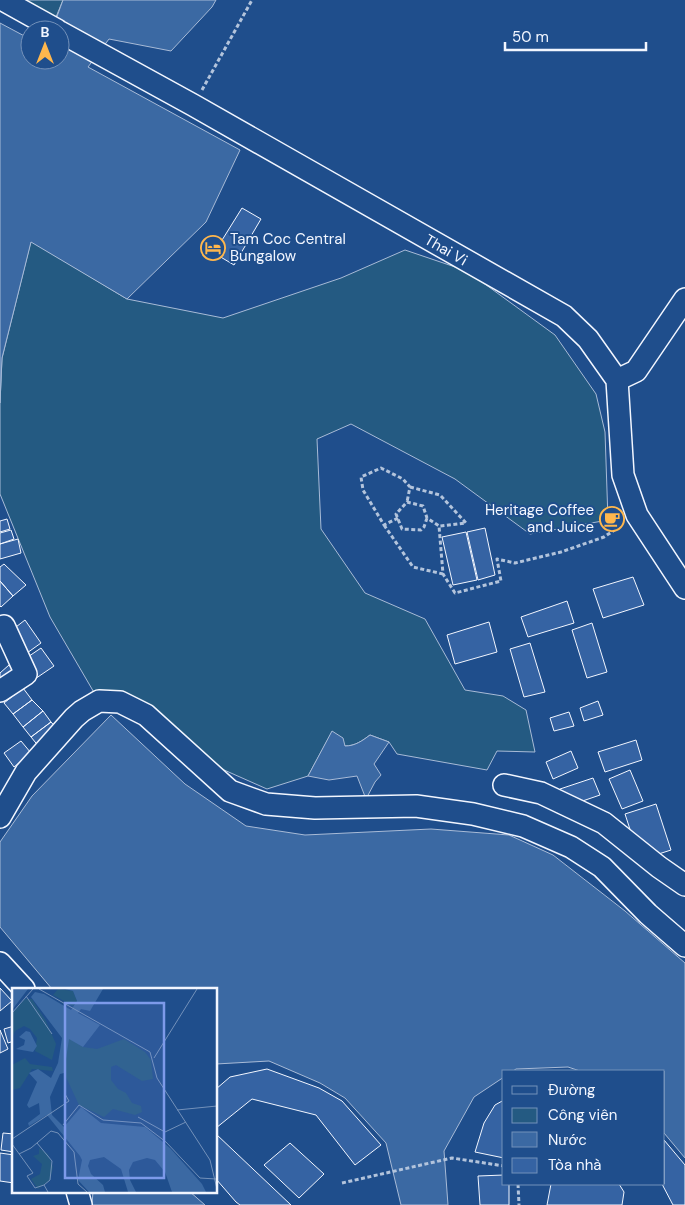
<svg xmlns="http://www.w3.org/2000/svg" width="685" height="1205" font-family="'DM Sans',sans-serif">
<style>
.green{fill:#245a82;stroke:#a8bbd7}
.water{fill:#3b69a3;stroke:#a8bbd7}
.building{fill:#3563a3;stroke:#f2f6ff}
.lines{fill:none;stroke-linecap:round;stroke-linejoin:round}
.minor-casing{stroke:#f2f6ff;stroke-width:24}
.path{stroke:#b3c4dc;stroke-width:3;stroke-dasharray:4 2.5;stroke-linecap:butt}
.minor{stroke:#1f4e8c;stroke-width:21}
.labels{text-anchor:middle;stroke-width:4;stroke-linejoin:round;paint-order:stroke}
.poi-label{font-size:15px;fill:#f2f6ff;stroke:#1f4e8c;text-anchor:start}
.street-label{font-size:15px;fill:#f2f6ff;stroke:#1f4e8c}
.inset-road{fill:none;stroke:#7391ba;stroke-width:1}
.view{fill:#7d9aea;fill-opacity:0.15;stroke:#7d9aea;stroke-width:2.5}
.inset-edge{fill:none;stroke:#f2f6ff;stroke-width:2.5}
</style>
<rect width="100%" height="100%" fill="#1f4e8c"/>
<path class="green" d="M 24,0 L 63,0 L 56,17 Z
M 31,241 L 127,299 L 223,318 L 341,278 L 405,250 L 467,271 L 555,335 L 596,394 L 605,432 L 608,520 L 530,534 L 455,479 L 351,424 L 317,439 L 321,529 L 365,593 L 425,619 L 465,690 L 503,696 L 526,710 L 535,752 L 497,751 L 487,770 L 397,754 L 389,742 L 370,735 C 362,741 355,746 345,746 L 332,732 L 308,776 L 267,789 L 188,754 L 146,715 L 99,701 L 50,617 L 0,494 L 0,403 L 2,358 Z"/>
<path class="water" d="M 63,0 L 216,0 L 212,7 L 171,51 L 109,39 L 88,67 L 240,150 L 206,222 L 127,299 L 31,242 L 2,358 L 0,403 L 0,23 L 30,39 L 30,60 L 60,60 L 60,30 L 52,30 Z
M 111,715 L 185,784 L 246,826 L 305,835 L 431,829 L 509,835 L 553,855 L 625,911 L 685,963 L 685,1158 L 664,1133 L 664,1071 L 580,1071 L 568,1067 L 516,1069 L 513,1071 L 504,1071 L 504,1077 L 474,1097 L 444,1151 L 448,1205 L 401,1205 L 386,1143 L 345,1098 L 320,1083 L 269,1061 L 216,1064 L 216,989 L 52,989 L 0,927 L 0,842 L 32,796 Z
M 332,731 L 343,738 L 345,746 C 355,746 362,741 370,735 L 389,742 L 374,764 L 381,775 L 375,782 L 366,799 L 357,776 L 329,780 L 308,776 Z
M 93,1191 L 189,1191 L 205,1205 L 92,1205 Z"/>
<path class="building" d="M 242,208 L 261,219 L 234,265 L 214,253 Z
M 7,519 L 10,529 L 0,532 L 0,521 Z
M 485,528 L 495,575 L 478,580 L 467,532 Z
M 11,530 L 14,539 L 0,544 L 0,533 Z
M 466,532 L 477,580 L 453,585 L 442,537 Z
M 18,539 L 21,553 L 0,559 L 0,544 Z
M 4,564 L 26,585 L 13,596 L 0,581 L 0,567 Z
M 633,577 L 644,605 L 603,618 L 593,589 Z
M 0,581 L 13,596 L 1,607 L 0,606 Z
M 567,601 L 574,623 L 528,637 L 521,617 Z
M 25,620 L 41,643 L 20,658 L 3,637 Z
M 489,622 L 497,652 L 455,664 L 447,635 Z
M 592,623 L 607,672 L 587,678 L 572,630 Z
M 530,643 L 545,692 L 524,697 L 510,649 Z
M 41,648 L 54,666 L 29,683 L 16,665 Z
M 9,665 L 22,681 L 0,687 L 0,673 Z
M 23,688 L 32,700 L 13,714 L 4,703 Z
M 32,700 L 43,711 L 23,727 L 13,714 Z
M 598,701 L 603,715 L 584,721 L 580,708 Z
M 43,711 L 51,722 L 31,737 L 23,727 Z
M 569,712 L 574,726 L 554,731 L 550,718 Z
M 51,722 L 59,731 L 40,748 L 31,737 Z
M 636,740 L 642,760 L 605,772 L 598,752 Z
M 21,741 L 31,753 L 14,767 L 4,753 Z
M 571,751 L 578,768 L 553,779 L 546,762 Z
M 630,770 L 643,801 L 622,809 L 609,779 Z
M 593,778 L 600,795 L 568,806 L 560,789 Z
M 656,804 L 671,850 L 640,860 L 625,814 Z
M 0,988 L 12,1001 L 0,1011 Z
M 14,1026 L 14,1041 L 8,1043 L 4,1029 Z
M 0,1030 L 8,1049 L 0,1053 Z
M 267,1069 L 319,1088 L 342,1101 L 381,1145 L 355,1165 L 316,1115 L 252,1099 L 216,1128 L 216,1089 L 230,1077 Z
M 504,1100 L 504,1158 L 475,1152 L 484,1123 L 495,1105 Z
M 3,1133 L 14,1134 L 14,1152 L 1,1150 Z
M 216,1134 L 291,1205 L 240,1205 L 236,1202 L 216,1179 Z
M 664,1140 L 685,1165 L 685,1205 L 673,1205 L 662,1184 L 664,1184 Z
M 290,1143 L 324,1174 L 299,1198 L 264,1165 Z
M 0,1153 L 14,1155 L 14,1183 L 0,1181 Z
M 504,1175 L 504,1184 L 509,1184 L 509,1205 L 480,1205 L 478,1176 Z
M 551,1184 L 619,1184 L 624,1192 L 622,1205 L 547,1205 Z"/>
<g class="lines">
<defs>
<path id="minor" d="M 3,0 L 57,30
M 60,32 L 193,105 L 564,316 L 588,339 L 617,380 L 623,475 L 637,515 L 685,588
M 617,380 L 636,371 L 685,299
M 0,691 L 26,674 L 4,626
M 504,785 L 541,793 L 604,823 L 659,867 L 685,885
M 0,817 L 26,772 L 74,718 L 82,711 L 99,701 L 120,702 L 146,715 L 230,791 L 266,804 L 315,808 L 416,806 L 473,814 L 523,826 L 571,847 L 602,867 L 648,914 L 685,946
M 0,963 L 24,989
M 77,1191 L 81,1205"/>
</defs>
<use href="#minor" class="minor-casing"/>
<path class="path" d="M 202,90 L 252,0
M 410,487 L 440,495 L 466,523 L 440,526
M 398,518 L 384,525 L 363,490 L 361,477 L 381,468 L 403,479 L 410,487 L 407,502
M 427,518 L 424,527 L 421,530 L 402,529 L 396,514 L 407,502 L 423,506 L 427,518 L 439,526 L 443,574 L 455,593 L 501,581 L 497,559 L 515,563 L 561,552 L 604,537 L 622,525
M 384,525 L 413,567 L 443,574
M 342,1183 L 452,1158 L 504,1166
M 518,1184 L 519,1205"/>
<use href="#minor" class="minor"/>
</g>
<defs>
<symbol id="hotel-ring" viewBox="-11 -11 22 22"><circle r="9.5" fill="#1f4e8c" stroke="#ffb74d" stroke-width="1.5"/><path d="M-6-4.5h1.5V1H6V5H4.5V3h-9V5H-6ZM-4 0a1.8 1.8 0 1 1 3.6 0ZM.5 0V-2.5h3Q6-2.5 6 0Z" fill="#ffb74d"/></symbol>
<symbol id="cafe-ring" viewBox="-11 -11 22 22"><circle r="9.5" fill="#1f4e8c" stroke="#ffb74d" stroke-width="1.5"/><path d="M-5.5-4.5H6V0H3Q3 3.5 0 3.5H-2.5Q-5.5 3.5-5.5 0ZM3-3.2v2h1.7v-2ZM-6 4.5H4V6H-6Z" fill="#ffb74d"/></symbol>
</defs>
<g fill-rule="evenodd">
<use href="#hotel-ring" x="199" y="234" width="28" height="28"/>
<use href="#cafe-ring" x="598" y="505" width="28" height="28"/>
</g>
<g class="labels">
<g class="poi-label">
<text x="230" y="244">Tam Coc Central<tspan x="230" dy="17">Bungalow</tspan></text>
<text x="594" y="515" text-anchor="end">Heritage Coffee<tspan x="594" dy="17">and Juice</tspan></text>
</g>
<g class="street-label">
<text transform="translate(446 250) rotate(30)" y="5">Thai Vi</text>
</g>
</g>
<g transform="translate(12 988)">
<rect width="205" height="205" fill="#1f4e8c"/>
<path d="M 46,1 L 61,3 L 65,13 L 61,18 L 41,7 ZM 13,11 L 20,11 L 34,33 L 44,56 L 40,72 L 23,63 L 25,50 L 18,41 L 12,38 L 3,43 L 0,50 L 0,25 ZM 57,50 L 71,59 L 85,61 L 112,51 L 133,64 L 139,72 L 141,91 L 130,93 L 104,77 L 99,79 L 99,92 L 106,101 L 114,105 L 120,115 L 129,118 L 130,124 L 123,127 L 101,121 L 92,129 L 67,117 L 52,85 ZM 13,70 L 18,76 L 40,79 L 41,83 L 20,81 L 8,100 L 0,102 L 0,77 ZM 27,160 L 36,166 L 41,179 L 38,192 L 26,201 L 19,191 L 28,186 L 30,176 L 21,168 L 27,166 Z" fill="#245a82"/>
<path d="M 0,1 L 16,1 L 0,22 ZM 53,1 L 91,1 L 78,23 L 69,21 L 66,25 L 88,37 L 71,59 L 57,51 L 52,85 L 48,86 L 38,109 L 40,127 L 52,139 L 69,119 L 89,135 L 133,139 L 158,160 L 190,196 L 194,204 L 160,204 L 153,184 L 143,172 L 135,170 L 121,174 L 117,182 L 118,192 L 124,204 L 116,204 L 109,181 L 92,169 L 78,172 L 76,178 L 79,186 L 91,197 L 93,204 L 77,204 L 66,192 L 70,172 L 68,168 L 35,127 L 17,138 L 16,135 L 28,126 L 27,115 L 17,120 L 15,117 L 25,94 L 17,85 L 26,81 L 39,90 L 46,75 L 50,50 L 19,9 L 23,4 L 32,6 L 59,22 L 65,13 L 61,3 ZM 14,43 L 18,44 L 25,58 L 21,64 L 4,61 L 12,57 L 13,52 L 7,49 Z" fill="#3b69a3"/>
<path class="inset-road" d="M 27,1 L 138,64 L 145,90 L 198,172 L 205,201M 14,8 L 40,46M 0,25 L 21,1M 142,70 L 185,1M 165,122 L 205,118M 126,129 L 153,144 L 174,134M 51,137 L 67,117 L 91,132 L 129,135 L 154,154 L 188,190 L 204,191M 0,151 L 57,113 L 53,106M 25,155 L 40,173 L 38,192 L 32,197M 0,156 L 21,185 L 15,188 L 23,200 L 32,197 L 36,204M 7,166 L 19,160 L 39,143 L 46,145 L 62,164 L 66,196 L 75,204"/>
<path class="view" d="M 53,15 L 152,15 L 152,190 L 53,190 Z"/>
<rect width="205" height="205" class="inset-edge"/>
</g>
<rect x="502" y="1070" width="162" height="115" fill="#1f4e8c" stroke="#7391ba"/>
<rect x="512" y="1086" width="25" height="8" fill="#1f4e8c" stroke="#7391ba"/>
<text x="548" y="1095" font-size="15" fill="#f2f6ff">Đường</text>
<rect x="512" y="1108" width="25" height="15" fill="#245a82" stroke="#7391ba"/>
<text x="548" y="1120" font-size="15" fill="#f2f6ff">Công viên</text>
<rect x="512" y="1132" width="25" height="15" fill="#3b69a3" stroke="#7391ba"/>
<text x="548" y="1145" font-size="15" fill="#f2f6ff">Nước</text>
<rect x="512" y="1158" width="25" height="15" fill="#3563a3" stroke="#7391ba"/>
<text x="548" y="1170" font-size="15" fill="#f2f6ff">Tòa nhà</text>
<g transform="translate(45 45)"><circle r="24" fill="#1f4e8c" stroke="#7391ba"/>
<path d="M0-4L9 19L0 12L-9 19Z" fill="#ffb74d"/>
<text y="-8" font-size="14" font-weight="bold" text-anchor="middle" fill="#f2f6ff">B</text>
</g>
<path d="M505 42v8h141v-8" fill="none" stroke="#f2f6ff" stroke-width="2.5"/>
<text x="512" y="42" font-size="15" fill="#f2f6ff" stroke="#1f4e8c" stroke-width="4" paint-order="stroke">50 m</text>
</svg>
